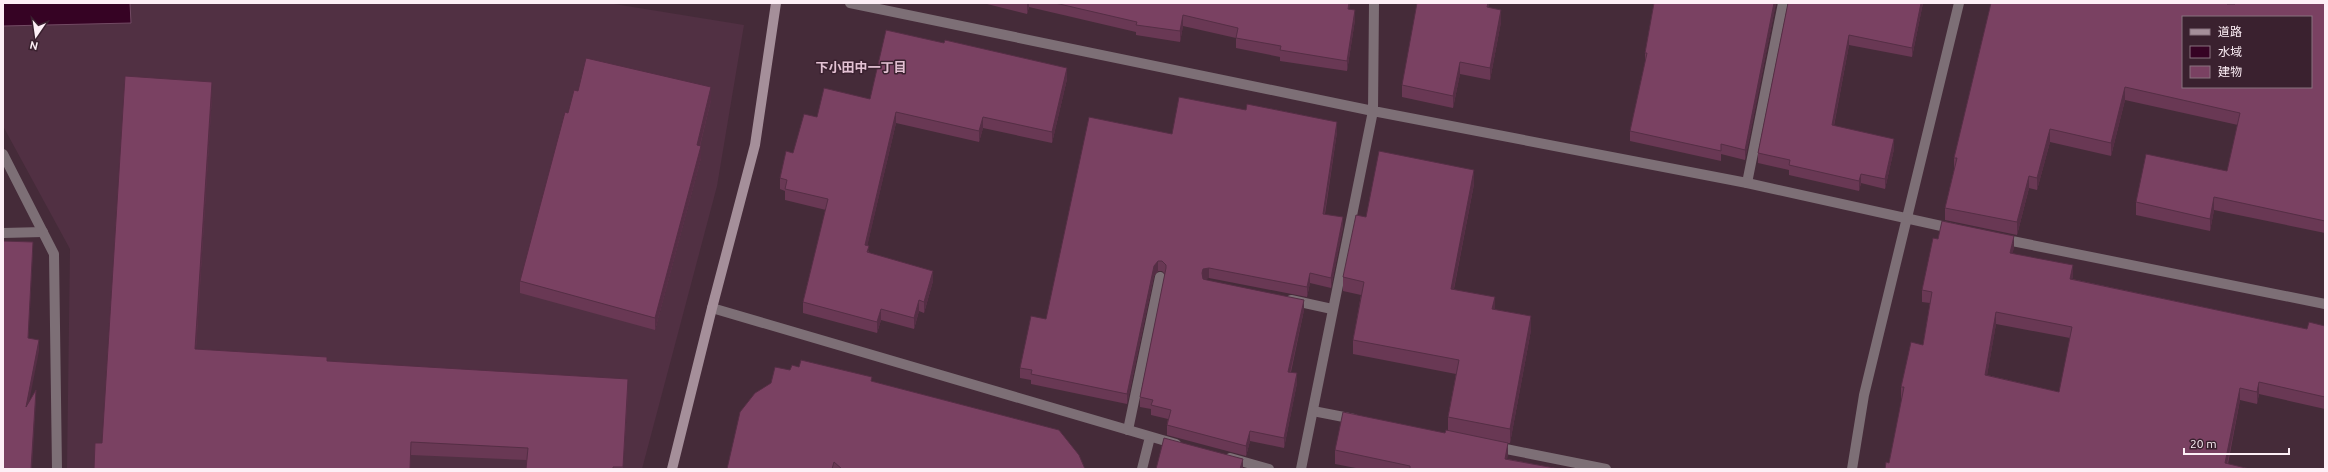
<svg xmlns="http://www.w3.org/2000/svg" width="2328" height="472" font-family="Ubuntu,'Noto Sans JP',sans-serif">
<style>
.built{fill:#513043}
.water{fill:#360324;stroke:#724a63}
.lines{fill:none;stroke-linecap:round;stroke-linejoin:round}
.lane{stroke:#7d6f76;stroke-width:10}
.street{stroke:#7d6f76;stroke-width:10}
.secondary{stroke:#a58f9a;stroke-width:10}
.wall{fill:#693854;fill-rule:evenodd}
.shaded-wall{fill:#552e45}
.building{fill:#7a4162;stroke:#552e45;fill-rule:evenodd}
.labels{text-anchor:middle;stroke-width:3;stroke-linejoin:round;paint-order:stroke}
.neighbourhood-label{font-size:13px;font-weight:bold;fill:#e3c1d3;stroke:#3a212f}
</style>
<rect width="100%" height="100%" fill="#452b39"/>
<path class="built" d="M 3,3 L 608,3 L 744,25 L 717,186 L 642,469 L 67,469 L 70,249 L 3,126 Z"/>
<path class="water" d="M 3,3 L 130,3 L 131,23 L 3,26 Z"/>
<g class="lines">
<path class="lane" d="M 1747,183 L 1783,3
M 3,233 L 43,232
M 1291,300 L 1332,309
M 1313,411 L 1354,419
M 1128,430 L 1160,277
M 1496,447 L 1606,469"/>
<path class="street" d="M 850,3 L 1373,111 L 1747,183 L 1955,229
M 3,154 L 54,254 L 57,469
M 2002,239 L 2325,304
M 712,308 L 1176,444
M 1230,458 L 1269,469
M 1142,469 L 1150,437
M 1301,469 L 1373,111 L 1374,3
M 1852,469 L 1864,395 L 1959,3"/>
<path class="secondary" d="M 672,469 L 712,308 L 755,145 L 776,3"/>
</g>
<path class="wall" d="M 983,3 L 1350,3 L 1349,9 L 1355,20 L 1347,71 L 1280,61 L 1280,57 L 1236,48 L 1236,38 L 1183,26 L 1180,42 L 1136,35 L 1136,32 L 1029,7 L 1027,14 Z
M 1489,3 L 1489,7 L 1501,22 L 1490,80 L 1460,74 L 1453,108 L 1402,97 L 1402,85 Z
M 1654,3 L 1776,3 L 1745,160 L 1721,154 L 1721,161 L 1630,141 L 1630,131 L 1645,62 L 1645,53 Z
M 1788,3 L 1923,3 L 1912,57 L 1849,45 L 1834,126 L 1894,149 L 1885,189 L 1861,183 L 1859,191 L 1789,175 L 1789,170 L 1758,163 L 1758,153 Z
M 1991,3 L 2227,3 L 2227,4 L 2325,3 L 2325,233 L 2214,210 L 2210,231 L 2136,215 L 2136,202 L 2227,171 L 2238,125 L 2125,100 L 2111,156 L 2050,142 L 2037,190 L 2029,188 L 2017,235 L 1945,220 L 1945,208 L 1954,170 L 1954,158 Z
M 944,43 L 1067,79 L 1052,143 L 983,128 L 979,142 L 896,123 L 867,246 L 869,253 L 933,281 L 924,313 L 919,311 L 914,329 L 881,320 L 877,333 L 803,313 L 803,302 L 826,210 L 785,200 L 785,191 L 780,189 L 780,178 L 793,153 L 817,117 L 870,99 Z
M 578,91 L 711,100 L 700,146 L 701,158 L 655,330 L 520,293 L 520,281 L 568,113 Z
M 212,95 L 196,349 L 327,361 L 628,392 L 623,469 L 526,469 L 527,460 L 411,455 L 102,443 Z
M 1337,132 L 1325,214 L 1343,227 L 1331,288 L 1310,283 L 1307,297 L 1209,278 L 1204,279 L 1207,280 L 1304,310 L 1291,372 L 1297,383 L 1284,448 L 1250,441 L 1246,456 L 1167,435 L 1167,425 L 1168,419 L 1151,415 L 1151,409 L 1140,407 L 1140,397 L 1165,274 L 1162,271 L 1158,271 L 1154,276 L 1127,404 L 1031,384 L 1031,380 L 1020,378 L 1020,368 L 1046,319 L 1172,134 Z
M 1474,184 L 1454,289 L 1495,309 L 1531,330 L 1510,443 L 1508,443 L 1507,459 L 1560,469 L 1361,469 L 1335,464 L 1335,450 L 1445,433 L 1448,431 L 1448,417 L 1456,374 L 1353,354 L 1353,340 L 1361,295 L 1343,291 L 1343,277 L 1366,217 Z
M 1938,239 L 2014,248 L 2012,253 L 2073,276 L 2072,279 L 2307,329 L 2325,326 L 2325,409 L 2259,394 L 2257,404 L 2240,400 L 2228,464 L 1889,463 L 1902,399 L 1901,398 L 1901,387 L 1923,345 L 1930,303 L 1922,302 L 1922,290 ZM 1996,324 L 2070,338 L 2059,392 L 1987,375 Z
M 790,370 L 872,381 L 1085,469 L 727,469 L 771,383 Z"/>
<path class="shaded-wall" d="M 1027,3 L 1029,3 L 1029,7 L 1027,14 Z
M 1349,3 L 1350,3 L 1348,19 L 1348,9 Z
M 1488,3 L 1489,3 L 1489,8 L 1487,7 Z
M 1774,3 L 1776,3 L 1745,160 L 1745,150 Z
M 1921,3 L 1923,3 L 1912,57 L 1912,48 Z
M 1355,10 L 1355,20 L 1347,71 L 1347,61 Z
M 1501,10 L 1501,22 L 1490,80 L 1490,68 Z
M 1183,15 L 1183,26 L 1180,42 L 1180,31 Z
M 1849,35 L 1849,45 L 1832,135 L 1832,125 Z
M 1460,62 L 1460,74 L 1453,108 L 1453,96 Z
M 1067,68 L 1067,79 L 1052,143 L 1052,132 Z
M 212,82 L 212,95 L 195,362 L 195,349 Z
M 711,87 L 711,100 L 697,157 L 697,145 Z
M 2125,87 L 2125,100 L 2111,156 L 2111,143 Z
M 896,112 L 896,123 L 865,256 L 865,245 Z
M 983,117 L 983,128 L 979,142 L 979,131 Z
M 1337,122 L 1337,132 L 1323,223 L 1323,214 Z
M 2050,129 L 2050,142 L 2037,190 L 2037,178 Z
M 1894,139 L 1894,149 L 1885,189 L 1885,179 Z
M 701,146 L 701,158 L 655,330 L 655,318 Z
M 1474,170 L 1474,184 L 1451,303 L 1451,289 Z
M 1861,174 L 1861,183 L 1859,191 L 1859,181 Z
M 2029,176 L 2029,188 L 2017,235 L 2017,222 Z
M 2214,197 L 2214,210 L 2210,231 L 2210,219 Z
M 1343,217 L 1343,227 L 1331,288 L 1331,278 Z
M 2014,236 L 2014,248 L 2010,264 L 2010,253 Z
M 33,242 L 33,253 L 28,349 L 28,338 Z
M 1158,261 L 1158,271 L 1154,276 L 1127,404 L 1127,394 L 1154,266 Z
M 2073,265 L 2073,276 L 2070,290 L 2070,279 Z
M 1209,268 L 1209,278 L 1203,279 L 1202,273 L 1203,269 Z
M 933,271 L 933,281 L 924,313 L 924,302 Z
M 1310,273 L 1310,283 L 1307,297 L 1307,287 Z
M 1495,297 L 1495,310 L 1492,309 Z
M 919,300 L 919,311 L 914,329 L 914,318 Z
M 1304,300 L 1304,310 L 1288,382 L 1288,372 Z
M 881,309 L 881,320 L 877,333 L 877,322 Z
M 1996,312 L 1996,324 L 1985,387 L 1985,375 Z
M 1531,316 L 1531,330 L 1510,443 L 1510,429 Z
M 39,340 L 39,351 L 26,418 L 26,407 Z
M 1297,373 L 1297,383 L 1284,448 L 1284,438 Z
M 628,379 L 628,392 L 623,469 Z
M 2259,382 L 2259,394 L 2257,404 L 2257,392 Z
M 2240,388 L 2240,400 L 2226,469 L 2225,463 Z
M 36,390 L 36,401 L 32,469 L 31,469 Z
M 1250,431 L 1250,441 L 1246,456 L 1246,446 Z
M 1508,443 L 1508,456 L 1505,469 L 1505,459 Z
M 1243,459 L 1243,469 L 1240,469 Z"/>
<path class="building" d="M 1055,3 L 1349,3 L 1348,9 L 1355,10 L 1347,61 L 1280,50 L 1281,46 L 1236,38 L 1238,28 L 1183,15 L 1180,31 L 1136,25 L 1137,22 Z
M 1417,3 L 1488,3 L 1487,7 L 1501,10 L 1490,68 L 1460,62 L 1453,96 L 1402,85 Z
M 1654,3 L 1774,3 L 1745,150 L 1721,144 L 1721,151 L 1630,131 L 1647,53 L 1645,53 Z
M 1788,3 L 1921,3 L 1912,48 L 1849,35 L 1832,125 L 1894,139 L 1885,179 L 1861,174 L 1859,181 L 1789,165 L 1790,160 L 1758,153 Z
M 1991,3 L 2226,3 L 2227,4 L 2235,4 L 2236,3 L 2325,3 L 2325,221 L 2214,197 L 2210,219 L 2136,202 L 2146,154 L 2227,171 L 2240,113 L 2125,87 L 2111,143 L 2050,129 L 2037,178 L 2029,176 L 2017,222 L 1945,208 L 1957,158 L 1954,158 ZM 2183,17 L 2311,17 L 2311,87 L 2183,87 Z
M 886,30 L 944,43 L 945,40 L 1067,68 L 1052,132 L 983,117 L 979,131 L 896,112 L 865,245 L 869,246 L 867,252 L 933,271 L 924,302 L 919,300 L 914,318 L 881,309 L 877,322 L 803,302 L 828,199 L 785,189 L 787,180 L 780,178 L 786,151 L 793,153 L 804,114 L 817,117 L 824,88 L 870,99 Z
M 586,58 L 711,87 L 697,145 L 701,146 L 655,318 L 520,281 L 565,112 L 568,113 L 574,90 L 578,91 Z
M 125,76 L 212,82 L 195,349 L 327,357 L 327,361 L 628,379 L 623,467 L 613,467 L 613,469 L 526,469 L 528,448 L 411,442 L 410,469 L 94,469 L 95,443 L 102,443 Z
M 1179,97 L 1246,110 L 1247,104 L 1337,122 L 1323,214 L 1343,217 L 1331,278 L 1310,273 L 1307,287 L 1209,268 L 1203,269 L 1202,273 L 1203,279 L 1207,280 L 1304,300 L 1288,372 L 1297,373 L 1284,438 L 1250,431 L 1246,446 L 1167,425 L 1171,410 L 1151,405 L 1153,400 L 1140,397 L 1166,268 L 1166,265 L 1162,261 L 1158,261 L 1154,266 L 1127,394 L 1031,374 L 1032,370 L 1020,368 L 1031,316 L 1046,319 L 1089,117 L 1172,134 Z
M 1379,151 L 1474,170 L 1451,289 L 1495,297 L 1492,309 L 1531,316 L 1510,429 L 1448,417 L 1459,360 L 1353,340 L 1364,282 L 1343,277 L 1356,215 L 1366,217 Z
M 1942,221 L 2014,236 L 2010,253 L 2073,265 L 2070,279 L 2307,329 L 2309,322 L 2325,326 L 2325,397 L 2259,382 L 2257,392 L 2240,388 L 2225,463 L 2250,469 L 1885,469 L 1886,462 L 1889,463 L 1904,387 L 1901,387 L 1911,342 L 1923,345 L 1932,292 L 1922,290 L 1933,238 L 1938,239 ZM 1996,312 L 2072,327 L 2059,392 L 1985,375 Z
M 3,241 L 33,242 L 28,338 L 39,340 L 26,407 L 36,390 L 31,469 L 3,469 Z
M 801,360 L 872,377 L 871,381 L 1059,430 L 1079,455 L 1085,469 L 842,469 L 834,462 L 832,469 L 727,469 L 740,412 L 755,393 L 771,383 L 775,367 L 790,370 L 792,365 L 799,367 Z
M 1343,412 L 1445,433 L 1446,430 L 1508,443 L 1505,459 L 1560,469 L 1410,469 L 1410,466 L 1335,450 Z
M 1164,438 L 1243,459 L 1240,469 L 1156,469 Z"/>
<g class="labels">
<g class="neighbourhood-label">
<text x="861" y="72">下小田中一丁目</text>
</g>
</g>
<rect width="2328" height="472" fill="none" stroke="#fdeff6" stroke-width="8"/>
<rect x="2182" y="16" width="130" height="72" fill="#3a212f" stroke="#88737f"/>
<rect x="2190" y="29" width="20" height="6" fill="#a58f9a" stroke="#88737f"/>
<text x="2218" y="36" font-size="12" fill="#fdeff6">道路</text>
<rect x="2190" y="46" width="20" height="12" fill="#360324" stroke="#88737f"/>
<text x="2218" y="56" font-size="12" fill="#fdeff6">水域</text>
<rect x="2190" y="66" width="20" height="12" fill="#7a4162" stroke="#88737f"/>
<text x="2218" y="76" font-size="12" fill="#fdeff6">建物</text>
<g transform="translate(36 36) rotate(193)" stroke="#3a212f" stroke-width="3" paint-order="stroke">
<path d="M0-3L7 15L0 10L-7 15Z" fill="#fdeff6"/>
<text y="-6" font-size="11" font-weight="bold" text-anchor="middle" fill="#fdeff6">N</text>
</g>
<path d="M2184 448v6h105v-6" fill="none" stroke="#fdeff6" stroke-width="2"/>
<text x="2190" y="448" font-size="12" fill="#fdeff6" stroke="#3a212f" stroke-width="3" paint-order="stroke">20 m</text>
</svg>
